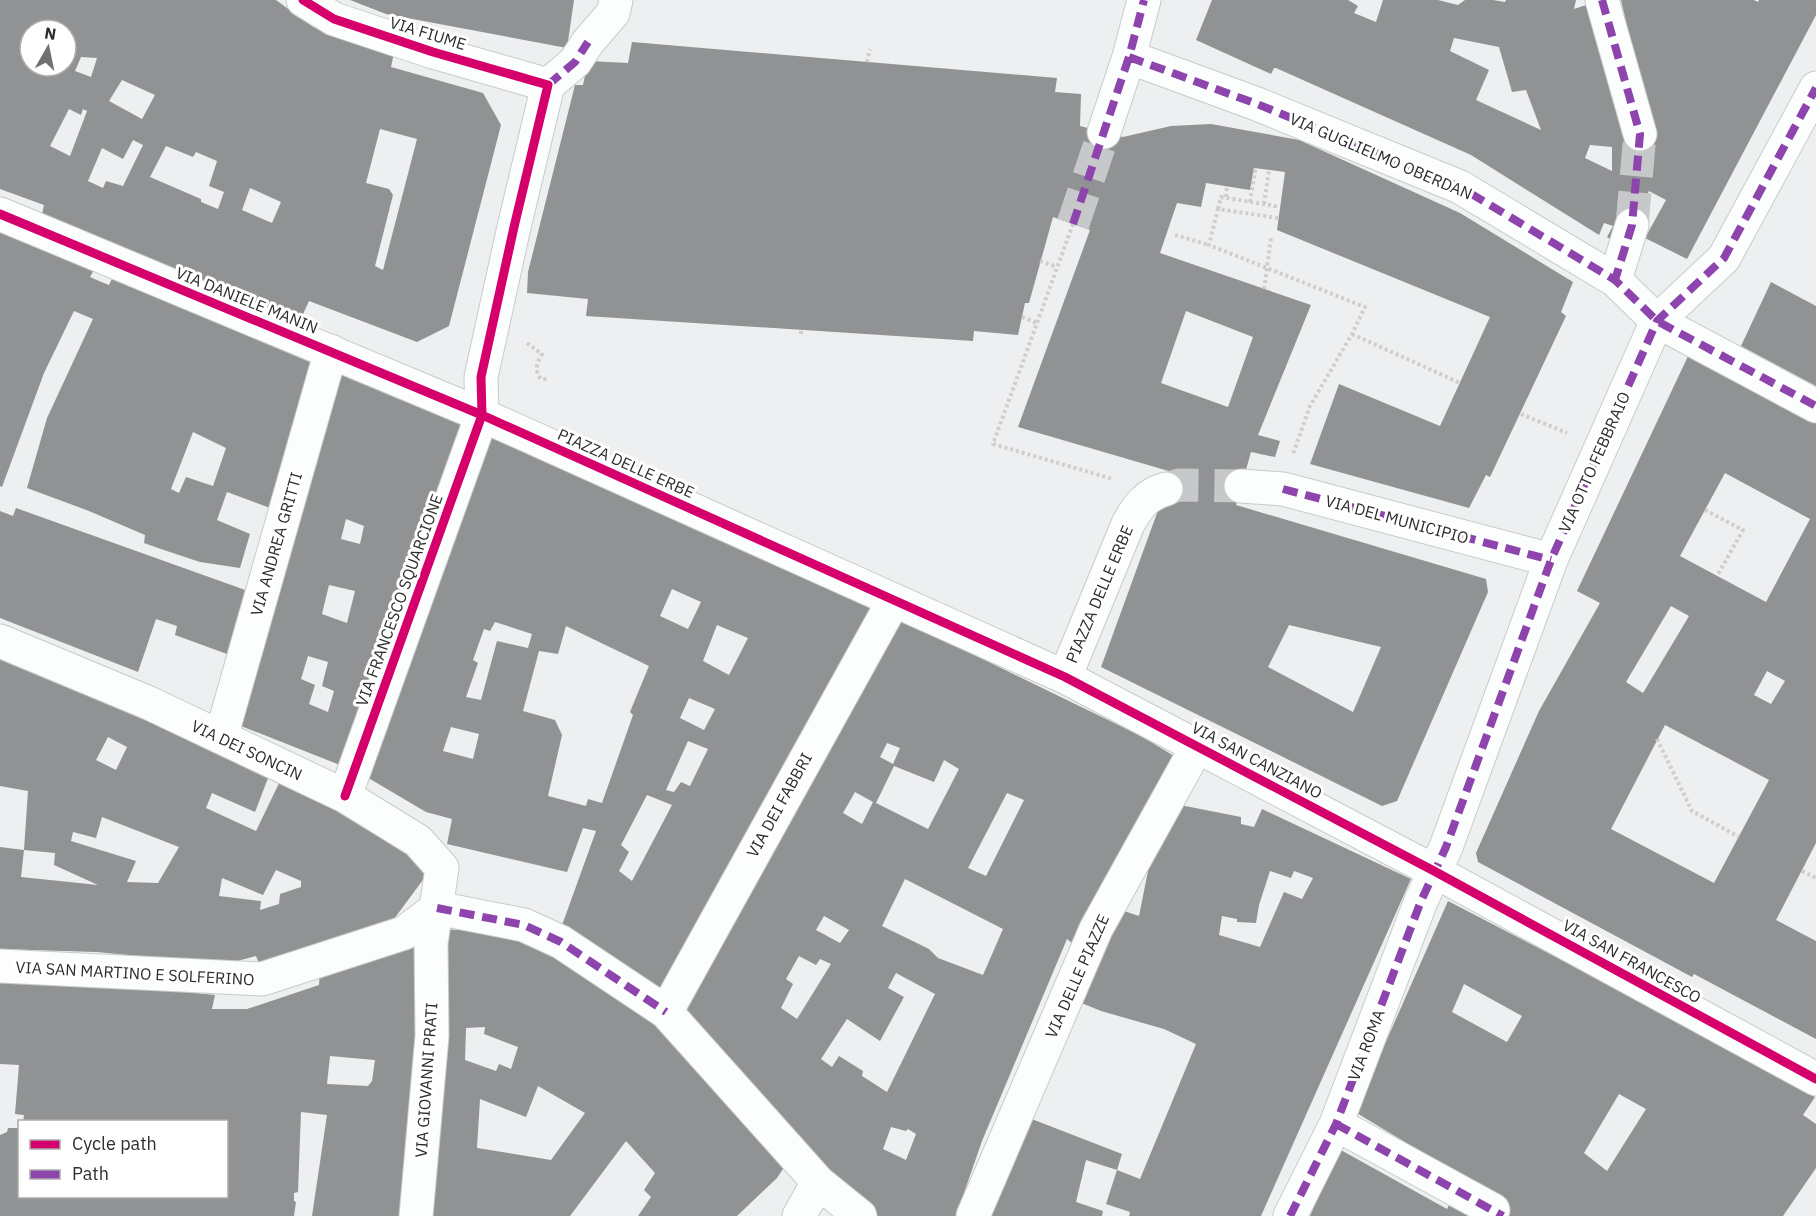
<svg xmlns="http://www.w3.org/2000/svg" width="1816" height="1216" font-family="'IBM Plex Sans',sans-serif">
<style>
.building{fill:#919293;fill-rule:evenodd}
.lines{fill:none;stroke-linecap:round;stroke-linejoin:round}
.street-tunnel{stroke:#c6c8c9;stroke-width:33;stroke-dasharray:33 16;stroke-linecap:butt}
.street-casing{stroke:#c9cbcb;stroke-width:35}
.path{stroke:#cecece;stroke-width:4;stroke-dasharray:3 3;stroke-linecap:butt}
.street{stroke:#fcfdfd;stroke-width:33}
.quiet{stroke:#8e44ad;stroke-width:8;stroke-dasharray:15 8;stroke-linecap:butt}
.cycleway-casing{stroke:#fff;stroke-width:13}
.cycleway{stroke:#d6006c;stroke-width:9}
.labels{text-anchor:middle;stroke-width:6;stroke-linejoin:round;paint-order:stroke}
.street-label{font-size:16px;fill:#2c2d2d;stroke:#fff}
</style>
<rect width="100%" height="100%" fill="#edeff0"/>
<path class="building" d="M 0,0 L 276,0 L 313,27 L 345,39 L 394,53 L 391,67 L 483,93 L 501,125 L 449,326 L 417,342 L 309,301 L 299,323 L 123,250 L 85,231 L 42,214 L 44,205 L 0,189 ZM 30,30 L 66,30 L 66,66 L 30,66 ZM 81,57 L 97,58 L 91,77 L 75,71 ZM 122,80 L 155,95 L 142,119 L 109,101 ZM 69,109 L 81,115 L 83,109 L 87,111 L 70,156 L 50,146 ZM 380,129 L 417,139 L 383,270 L 375,266 L 393,195 L 389,189 L 366,183 ZM 133,140 L 143,145 L 123,186 L 106,181 L 103,188 L 88,181 L 102,148 L 123,159 ZM 166,146 L 193,157 L 196,152 L 217,161 L 209,186 L 224,192 L 218,209 L 201,202 L 201,199 L 150,177 ZM 250,188 L 281,202 L 272,223 L 242,210 Z
M 350,0 L 574,0 L 567,48 L 386,14 Z
M 1212,0 L 1348,0 L 1358,6 L 1354,13 L 1376,22 L 1383,0 L 1438,0 L 1458,5 L 1465,0 L 1493,0 L 1505,2 L 1506,0 L 1576,0 L 1574,9 L 1586,5 L 1630,137 L 1651,132 L 1621,0 L 1754,0 L 1758,2 L 1759,0 L 1816,0 L 1816,15 L 1687,259 L 1645,238 L 1666,200 L 1649,191 L 1621,246 L 1607,237 L 1613,226 L 1604,223 L 1599,235 L 1471,155 L 1276,68 L 1274,68 L 1271,74 L 1196,40 ZM 1454,38 L 1499,47 L 1512,92 L 1526,90 L 1541,130 L 1476,100 L 1489,70 L 1450,51 ZM 1590,145 L 1612,147 L 1612,171 L 1585,158 Z
M 632,42 L 1057,78 L 1055,92 L 1081,94 L 1080,126 L 1123,137 L 1171,126 L 1211,124 L 1299,140 L 1460,213 L 1573,282 L 1561,312 L 1566,316 L 1490,477 L 1486,475 L 1469,508 L 1310,464 L 1339,384 L 1440,426 L 1490,317 L 1277,230 L 1285,172 L 1254,168 L 1250,190 L 1206,183 L 1201,207 L 1177,203 L 1160,253 L 1311,305 L 1258,435 L 1280,441 L 1275,457 L 1251,452 L 1236,505 L 1486,579 L 1488,592 L 1397,801 L 1382,806 L 1101,667 L 1172,472 L 1018,427 L 1090,230 L 1053,217 L 1029,303 L 1025,303 L 1018,335 L 974,331 L 973,341 L 586,316 L 588,299 L 527,293 L 528,272 L 575,85 L 583,85 L 588,61 L 628,63 ZM 1186,311 L 1253,337 L 1228,407 L 1161,383 ZM 1289,625 L 1381,647 L 1353,712 L 1268,667 Z
M 0,222 L 99,261 L 90,277 L 99,281 L 109,285 L 116,270 L 321,355 L 270,508 L 227,492 L 217,520 L 250,534 L 240,568 L 200,562 L 158,548 L 144,543 L 145,535 L 89,511 L 27,488 L 47,418 L 93,319 L 74,311 L 44,373 L 2,487 L 0,486 ZM 193,432 L 226,448 L 213,486 L 186,477 L 179,493 L 171,489 Z
M 1771,282 L 1816,306 L 1816,386 L 1741,346 Z
M 1690,352 L 1816,419 L 1816,843 L 1776,920 L 1816,941 L 1816,1039 L 1694,974 L 1692,977 L 1478,862 L 1476,853 L 1539,711 L 1600,603 L 1577,591 ZM 1725,473 L 1810,519 L 1766,602 L 1680,556 ZM 1671,606 L 1689,616 L 1643,693 L 1626,682 ZM 1767,671 L 1785,681 L 1771,704 L 1754,695 ZM 1665,725 L 1769,780 L 1714,883 L 1611,829 Z
M 334,365 L 473,419 L 345,767 L 236,724 ZM 346,519 L 364,526 L 360,544 L 341,539 ZM 329,585 L 355,591 L 347,623 L 322,614 ZM 308,656 L 328,662 L 322,686 L 334,691 L 328,712 L 309,704 L 315,685 L 301,679 Z
M 496,429 L 874,607 L 664,1000 L 561,928 L 596,831 L 583,828 L 567,872 L 447,844 L 452,819 L 426,812 L 365,776 L 463,496 ZM 672,589 L 701,602 L 688,629 L 660,616 ZM 495,622 L 532,634 L 528,648 L 497,641 L 481,700 L 466,697 L 478,663 L 473,660 L 484,629 L 490,631 ZM 717,625 L 748,638 L 729,675 L 703,661 ZM 566,626 L 649,666 L 632,707 L 630,712 L 633,715 L 602,803 L 588,799 L 586,806 L 548,796 L 562,735 L 555,720 L 523,711 L 539,651 L 558,654 ZM 689,698 L 715,709 L 704,730 L 680,718 ZM 451,727 L 479,734 L 473,759 L 443,751 ZM 688,741 L 708,749 L 690,786 L 681,782 L 674,792 L 666,790 ZM 647,795 L 672,805 L 632,881 L 619,871 L 629,852 L 621,845 Z
M 16,508 L 248,591 L 227,654 L 175,635 L 177,626 L 156,619 L 138,672 L 0,618 L 0,511 L 13,516 Z
M 896,617 L 1141,736 L 1179,759 L 1072,943 L 1067,939 L 982,1141 L 956,1216 L 875,1216 L 868,1213 L 681,1007 ZM 887,743 L 900,748 L 893,764 L 880,757 ZM 944,760 L 959,769 L 928,829 L 876,803 L 894,766 L 934,782 ZM 855,792 L 873,802 L 862,824 L 843,813 ZM 1007,793 L 1024,800 L 986,876 L 968,868 ZM 905,879 L 1003,929 L 983,975 L 938,958 L 929,949 L 882,926 ZM 824,916 L 849,930 L 840,943 L 816,930 ZM 799,956 L 816,965 L 820,959 L 831,964 L 797,1019 L 781,1008 L 793,984 L 786,979 ZM 896,973 L 935,994 L 887,1092 L 862,1076 L 863,1071 L 839,1056 L 832,1067 L 821,1059 L 847,1019 L 880,1041 L 904,997 L 888,988 ZM 891,1127 L 906,1131 L 908,1129 L 916,1134 L 906,1160 L 883,1149 Z
M 0,652 L 270,773 L 255,812 L 212,793 L 206,808 L 256,831 L 281,779 L 314,793 L 431,869 L 394,919 L 259,963 L 256,956 L 226,964 L 96,952 L 0,949 L 0,847 L 24,850 L 21,877 L 98,885 L 54,865 L 55,853 L 24,850 L 28,791 L 0,786 ZM 108,737 L 127,747 L 116,770 L 96,760 ZM 102,817 L 179,847 L 158,883 L 127,882 L 136,861 L 71,841 L 73,832 L 96,838 ZM 276,870 L 301,881 L 301,887 L 280,894 L 279,904 L 260,910 L 261,901 L 219,896 L 222,878 L 263,895 Z
M 1175,804 L 1241,817 L 1241,824 L 1254,827 L 1262,809 L 1411,879 L 1261,1216 L 1129,1216 L 1130,1212 L 1106,1204 L 1117,1170 L 1140,1179 L 1196,1044 L 1164,1029 L 1101,1011 L 1074,1000 L 1115,908 L 1139,916 L 1156,831 ZM 1270,871 L 1291,878 L 1294,871 L 1313,878 L 1302,899 L 1284,892 L 1260,947 L 1219,935 L 1222,916 L 1237,919 L 1237,922 L 1256,923 L 1259,905 Z
M 1448,901 L 1681,1022 L 1815,1097 L 1803,1115 L 1816,1124 L 1816,1168 L 1783,1216 L 1310,1216 L 1339,1149 L 1447,1209 L 1454,1195 L 1498,1198 L 1355,1112 ZM 1464,984 L 1522,1016 L 1507,1042 L 1452,1012 ZM 1619,1094 L 1646,1109 L 1607,1171 L 1584,1153 Z
M 440,929 L 503,932 L 542,945 L 667,1023 L 789,1160 L 777,1178 L 737,1216 L 638,1216 L 651,1197 L 644,1190 L 655,1173 L 626,1141 L 570,1216 L 431,1216 ZM 485,1027 L 484,1034 L 518,1047 L 511,1069 L 499,1064 L 496,1071 L 465,1060 L 466,1028 ZM 538,1086 L 585,1113 L 551,1160 L 477,1148 L 480,1099 L 526,1117 Z
M 423,939 L 412,1122 L 399,1216 L 312,1216 L 327,1115 L 301,1112 L 298,1192 L 294,1193 L 294,1201 L 296,1202 L 294,1216 L 0,1216 L 0,1135 L 7,1132 L 8,1128 L 20,1128 L 20,1197 L 226,1196 L 226,1122 L 23,1122 L 24,1115 L 15,1114 L 19,1065 L 0,1064 L 0,976 L 65,980 L 215,995 L 212,1009 L 247,1009 L 319,985 L 320,969 ZM 330,1056 L 375,1060 L 372,1081 L 368,1086 L 327,1084 Z
M 1024,1116 L 1122,1154 L 1117,1170 L 1086,1160 L 1076,1202 L 1103,1211 L 1102,1216 L 985,1216 Z"/>
<g class="lines">
<path class="street-tunnel" d="M 1073,224 L 1104,132
M 1632,225 L 1640,134
M 1166,489 L 1179,485 L 1241,486"/>
<defs>
<path id="street" d="M 303,0 L 334,19 L 433,52 L 548,85
M 1602,0 L 1640,134
M 1129,57 L 1257,104 L 1460,187 L 1615,280 L 1657,321 L 1816,406
M 548,85 L 575,62 L 588,42 L 613,13 L 616,0
M 1104,132 L 1129,57 L 1144,0
M 0,214 L 482,415 L 1065,677 L 1434,871 L 1816,1079
M 1615,280 L 1632,225
M 1241,486 L 1283,489 L 1551,560
M 0,641 L 149,703 L 345,796 L 418,841 L 442,868 L 431,943 L 432,1036 L 416,1216
M 1065,677 L 1128,524 C 1137,507 1147,494 1166,489
M 221,737 L 331,351
M 345,796 L 482,415 L 481,377 L 514,227 L 548,85
M 0,966 L 262,979 L 404,933 L 437,908 L 524,925 L 561,942 L 666,1012 L 818,1182 L 860,1216
M 666,1012 L 894,600
M 1336,1124 L 1493,1210
M 799,1216 L 818,1182
M 973,1216 L 1096,929 L 1198,745
M 1290,1216 L 1336,1124 L 1421,901 L 1446,847 L 1551,560 L 1657,321 L 1724,258 L 1816,88"/>
</defs>
<use href="#street" class="street-casing"/>
<path class="path" d="M 867,62 L 870,49
M 1226,197 L 1227,186
M 1250,202 L 1255,171 L 1253,171
M 1264,204 L 1269,170
M 1218,209 L 1221,197 L 1275,206 L 1275,211
M 1278,218 L 1218,209 L 1209,245 L 1365,307 L 1352,334 L 1310,406 L 1293,454
M 1073,224 L 993,444 L 1113,479
M 1175,235 L 1209,245
M 1040,261 L 1057,267
M 1264,289 L 1271,238
M 1022,317 L 1037,323
M 801,334 L 801,331
M 1352,334 L 1460,383
M 527,343 L 542,354 C 537,362 534,371 541,379 L 548,379
M 1521,414 L 1567,433
M 1705,510 L 1743,530 L 1717,576
M 1657,739 L 1692,811 L 1739,837
M 1802,871 L 1816,878"/>
<use href="#street" class="street"/>
<path class="quiet" d="M 1602,0 L 1640,134 L 1632,225 L 1615,280
M 1129,57 L 1257,104 L 1460,187 L 1615,280 L 1657,321 L 1816,406
M 548,85 L 575,62 L 588,42
M 1073,224 L 1129,57 L 1144,0
M 1283,489 L 1551,560
M 437,908 L 524,925 L 561,942 L 666,1012
M 1336,1124 L 1503,1216
M 1290,1216 L 1336,1124 L 1421,901 L 1446,847 L 1551,560 L 1657,321 L 1724,258 L 1816,88"/>
<defs>
<path id="cycleway" d="M 303,0 L 334,19 L 433,52 L 548,85 L 514,227 L 481,377 L 482,415 L 345,796
M 0,214 L 482,415 L 1065,677 L 1434,871 L 1816,1079"/>
</defs>
<use href="#cycleway" class="cycleway-casing"/>
<use href="#cycleway" class="cycleway"/>
</g>
<g class="labels">
<g class="street-label">
<text transform="translate(428 33) rotate(17)" y="6">VIA FIUME</text>
<text transform="translate(1381 156) rotate(23)" y="6">VIA GUGLIELMO OBERDAN</text>
<text transform="translate(247 300) rotate(22)" y="6">VIA DANIELE MANIN</text>
<text transform="translate(1594 462) rotate(-66)" y="6">VIA OTTO FEBBRAIO</text>
<text transform="translate(626 463) rotate(24)" y="6">PIAZZA DELLE ERBE</text>
<text transform="translate(1397 519) rotate(15)" y="6">VIA DEL MUNICIPIO</text>
<text transform="translate(276 544) rotate(-74)" y="6">VIA ANDREA GRITTI</text>
<text transform="translate(1099 594) rotate(-67)" y="6">PIAZZA DELLE ERBE</text>
<text transform="translate(399 600) rotate(-70)" y="6">VIA FRANCESCO SQUARCIONE</text>
<text transform="translate(247 750) rotate(25)" y="6">VIA DEI SONCIN</text>
<text transform="translate(1257 760) rotate(28)" y="6">VIA SAN CANZIANO</text>
<text transform="translate(779 805) rotate(-61)" y="6">VIA DEI FABBRI</text>
<text transform="translate(1632 961) rotate(29)" y="6">VIA SAN FRANCESCO</text>
<text transform="translate(135 973) rotate(3)" y="6">VIA SAN MARTINO E SOLFERINO</text>
<text transform="translate(1077 976) rotate(-66)" y="6">VIA DELLE PIAZZE</text>
<text transform="translate(1366 1045) rotate(-69)" y="6">VIA ROMA</text>
<text transform="translate(426 1080) rotate(-86)" y="6">VIA GIOVANNI PRATI</text>
</g>
</g>
<rect x="18" y="1120" width="210" height="78" fill="#ffffff" stroke="#ababab" stroke-width="1.5"/>
<rect x="30" y="1140" width="30" height="9" fill="#d6006c" stroke="#ababab" stroke-width="1.5"/>
<text x="72" y="1150" font-size="18" fill="#2c2d2d">Cycle path</text>
<rect x="30" y="1170" width="30" height="9" fill="#8e44ad" stroke="#ababab" stroke-width="1.5"/>
<text x="72" y="1180" font-size="18" fill="#2c2d2d">Path</text>
<g transform="translate(48 48) rotate(9)"><circle r="28" fill="#ffffff" stroke="#ababab" stroke-width="1.5"/>
<path d="M0-4.5L10 22L0 15L-10 22Z" fill="#707171"/>
<text y="-9" font-size="16" font-weight="bold" text-anchor="middle" fill="#2c2d2d">N</text>
</g>
</svg>
